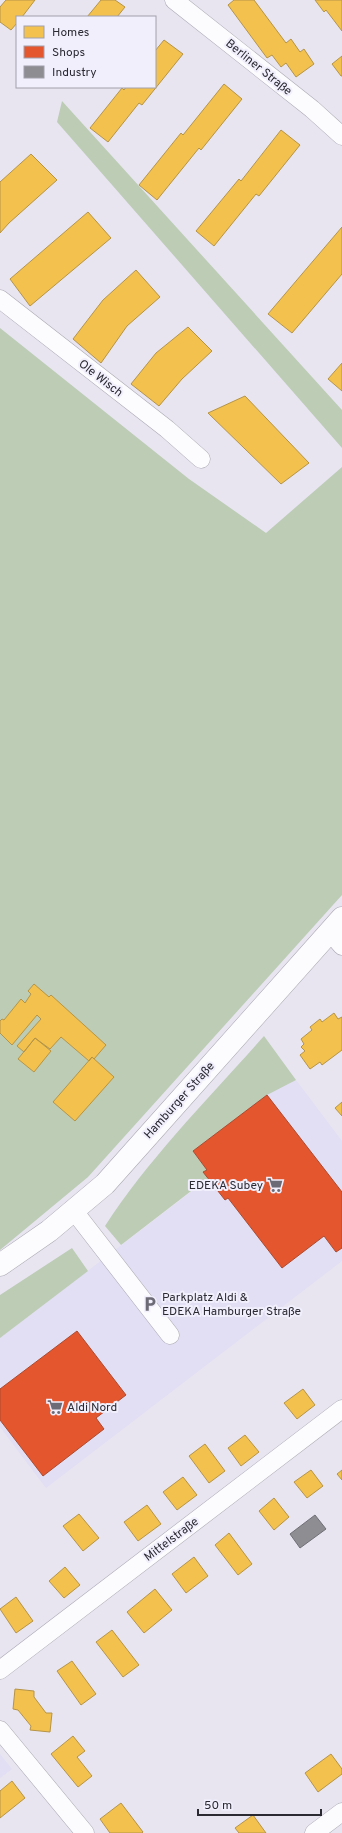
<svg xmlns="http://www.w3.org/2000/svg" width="342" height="1833" font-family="Overpass,sans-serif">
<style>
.built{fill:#e2def3}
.forest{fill:#bcccb5}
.homes{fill:#f2c14e;stroke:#b69446}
.shops{fill:#e4572e;stroke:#ac4a2f}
.industry{fill:#8d8d92;stroke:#706f75}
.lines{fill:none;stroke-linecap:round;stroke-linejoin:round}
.minor-casing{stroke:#aaa8b2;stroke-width:19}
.major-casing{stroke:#aaa8b2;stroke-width:23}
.minor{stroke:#fcfbfd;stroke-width:18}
.major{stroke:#fcfbfd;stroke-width:22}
.labels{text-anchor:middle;stroke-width:4;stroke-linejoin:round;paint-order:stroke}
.street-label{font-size:12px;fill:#2b2a32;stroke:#f1effc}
.poi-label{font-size:12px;fill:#2b2a32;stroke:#f1effc;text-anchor:start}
</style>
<rect width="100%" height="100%" fill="#e8e5f1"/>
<path class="built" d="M 296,1080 L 342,1141 L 342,1261 L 46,1488 L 0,1427 L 0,1338 L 208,1179 L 203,1172 L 207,1169 L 193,1151 L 267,1095 Z
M 0,1754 L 12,1769 L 0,1778 Z"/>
<path class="forest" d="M 62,101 L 342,410 L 342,448 L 57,122 Z
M 0,328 L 189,479 L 266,533 L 342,467 L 342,895 L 88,1177 L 0,1250 Z
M 264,1036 L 296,1080 L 267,1095 L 193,1151 L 207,1170 L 204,1173 L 208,1178 L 121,1245 L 105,1226 C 149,1158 210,1097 264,1036 Z
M 72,1248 L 88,1271 L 0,1338 L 0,1295 Z"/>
<path class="homes" d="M 6,0 L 35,0 L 22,17 L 17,17 L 17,23 L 11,30 L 0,22 L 0,7 Z
M 101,0 L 115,0 L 125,7 L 117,17 L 87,17 Z
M 234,0 L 254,0 L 286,43 L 291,39 L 300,52 L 304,49 L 314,64 L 296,77 L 286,63 L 281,67 L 272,55 L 267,58 L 228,5 Z
M 315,0 L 342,0 L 342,31 L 326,10 L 324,12 Z
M 164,40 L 183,54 L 142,105 L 139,103 L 108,142 L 90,128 L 122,88 L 124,90 L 126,87 L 155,87 L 155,51 Z
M 342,56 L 342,76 L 341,76 L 332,64 Z
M 224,84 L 242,99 L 201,150 L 199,148 L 157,200 L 139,185 L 181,133 L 183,135 Z
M 281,130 L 300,145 L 259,196 L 256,194 L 214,246 L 196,231 L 239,179 L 241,181 Z
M 31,154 L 57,180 L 9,223 L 0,233 L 0,182 Z
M 88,212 L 111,238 L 30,306 L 10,279 Z
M 342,227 L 342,274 L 292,333 L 268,314 Z
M 136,270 L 160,297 L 127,326 L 101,363 L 73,339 L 103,300 Z
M 188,327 L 212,351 L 182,379 L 159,406 L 131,384 L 156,353 Z
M 342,363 L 342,391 L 328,379 Z
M 245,396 L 309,463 L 281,484 L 208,413 Z
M 34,984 L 49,997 L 51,995 L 106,1045 L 94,1059 L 92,1057 L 89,1061 L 61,1037 L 50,1049 L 35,1038 L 24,1052 L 17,1046 L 41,1019 L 37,1015 L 12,1045 L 0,1033 L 0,1021 L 2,1019 L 4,1020 L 21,999 L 25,1003 L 31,994 L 28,991 Z
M 334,1013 L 338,1019 L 342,1017 L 342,1050 L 322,1065 L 320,1062 L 310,1069 L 300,1055 L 305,1051 L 301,1047 L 304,1044 L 301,1039 L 312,1030 L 310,1027 L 320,1019 L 322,1022 Z
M 35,1038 L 51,1051 L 34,1072 L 18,1059 Z
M 92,1057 L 114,1077 L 75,1121 L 53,1102 Z
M 342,1102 L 342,1116 L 335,1108 Z
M 303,1389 L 315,1405 L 297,1419 L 284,1403 Z
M 245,1435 L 259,1452 L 241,1466 L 228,1448 Z
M 205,1444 L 225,1471 L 209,1483 L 189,1456 Z
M 311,1470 L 323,1486 L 307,1498 L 294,1482 Z
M 342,1470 L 342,1480 L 337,1474 Z
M 183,1477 L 197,1495 L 177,1510 L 163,1492 Z
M 274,1498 L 289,1517 L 274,1530 L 259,1511 Z
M 147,1505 L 161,1524 L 138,1541 L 124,1522 Z
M 79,1514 L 99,1538 L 83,1551 L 63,1526 Z
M 229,1533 L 252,1564 L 238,1575 L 215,1545 Z
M 194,1557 L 208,1576 L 186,1593 L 172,1574 Z
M 65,1567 L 80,1585 L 64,1598 L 49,1581 Z
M 155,1589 L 172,1610 L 144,1633 L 127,1612 Z
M 16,1597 L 33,1621 L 16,1633 L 0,1609 Z
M 112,1630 L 139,1665 L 123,1677 L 96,1642 Z
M 72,1661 L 96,1694 L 81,1705 L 57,1671 Z
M 15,1689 L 34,1691 L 34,1697 L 46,1713 L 52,1713 L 50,1732 L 30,1730 L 31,1726 L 18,1710 L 13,1709 Z
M 73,1736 L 85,1751 L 77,1757 L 92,1776 L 78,1787 L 51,1754 Z
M 331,1754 L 342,1769 L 342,1774 L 318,1792 L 305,1773 Z
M 12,1781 L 25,1798 L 0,1818 L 0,1791 Z
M 121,1803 L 143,1832 L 142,1833 L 110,1833 L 100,1819 Z
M 253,1815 L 266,1833 L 239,1833 L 235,1828 Z"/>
<path class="shops" d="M 267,1095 L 342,1192 L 342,1248 L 336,1252 L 324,1236 L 282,1268 L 228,1198 L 225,1200 L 203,1172 L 207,1170 L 193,1151 Z
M 77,1331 L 126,1395 L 96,1418 L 104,1429 L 43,1476 L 0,1420 L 0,1389 Z"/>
<path class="industry" d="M 315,1515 L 326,1529 L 300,1548 L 290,1534 Z"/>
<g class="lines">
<defs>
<path id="minor" d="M 174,0 L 312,109 L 342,136
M 0,299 L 167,429 L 201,459
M 330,932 L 342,946
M 74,1211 L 170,1335
M 0,1670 L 342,1409
M 0,1730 L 85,1833
M 314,1833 L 342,1812"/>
<path id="major" d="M 0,1265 L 49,1231 L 105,1184 L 342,918"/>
</defs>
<use href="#minor" class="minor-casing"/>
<use href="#major" class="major-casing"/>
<use href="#minor" class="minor"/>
<use href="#major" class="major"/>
</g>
<defs>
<symbol id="supermarket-bare" viewBox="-9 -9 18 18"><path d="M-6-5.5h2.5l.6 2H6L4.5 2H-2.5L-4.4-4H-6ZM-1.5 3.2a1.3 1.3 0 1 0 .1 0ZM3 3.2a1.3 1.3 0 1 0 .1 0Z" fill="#6d6b75" stroke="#f1effc" stroke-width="2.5" paint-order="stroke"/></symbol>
<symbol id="parking-bare" viewBox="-9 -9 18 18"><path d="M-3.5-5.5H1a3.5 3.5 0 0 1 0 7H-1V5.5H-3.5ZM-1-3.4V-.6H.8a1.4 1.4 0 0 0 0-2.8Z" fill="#6d6b75" stroke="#f1effc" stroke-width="2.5" paint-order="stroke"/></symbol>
</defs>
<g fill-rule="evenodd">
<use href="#supermarket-bare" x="264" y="1174" width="22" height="22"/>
<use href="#parking-bare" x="139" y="1293" width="22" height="22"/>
<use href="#supermarket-bare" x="44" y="1396" width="22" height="22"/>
</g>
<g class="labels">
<g class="street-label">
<text transform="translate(259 67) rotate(39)" y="4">Berliner Straße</text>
<text transform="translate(101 378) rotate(38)" y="4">Ole Wisch</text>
<text transform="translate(179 1100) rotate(-48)" y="4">Hamburger Straße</text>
<text transform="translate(171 1539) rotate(-37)" y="4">Mittelstraße</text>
</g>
<g class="poi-label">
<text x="263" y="1189" text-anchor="end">EDEKA Subey</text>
<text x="162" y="1301">Parkplatz Aldi &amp;<tspan x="162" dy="14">EDEKA Hamburger Straße</tspan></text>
<text x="67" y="1411">Aldi Nord</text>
</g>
</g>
<rect x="16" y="16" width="140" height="72" fill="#f1effc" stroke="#a2a0ab"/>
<rect x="24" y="26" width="20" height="12" fill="#f2c14e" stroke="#a2a0ab"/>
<text x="52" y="36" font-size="12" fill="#2b2a32">Homes</text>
<rect x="24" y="46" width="20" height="12" fill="#e4572e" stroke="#a2a0ab"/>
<text x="52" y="56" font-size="12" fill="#2b2a32">Shops</text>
<rect x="24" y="66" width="20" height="12" fill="#8d8d92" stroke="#a2a0ab"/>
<text x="52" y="76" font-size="12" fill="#2b2a32">Industry</text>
<path d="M198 1809v6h123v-6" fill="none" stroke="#2b2a32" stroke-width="2"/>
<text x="204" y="1809" font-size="12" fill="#2b2a32" stroke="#f1effc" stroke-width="3" paint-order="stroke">50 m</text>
</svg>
